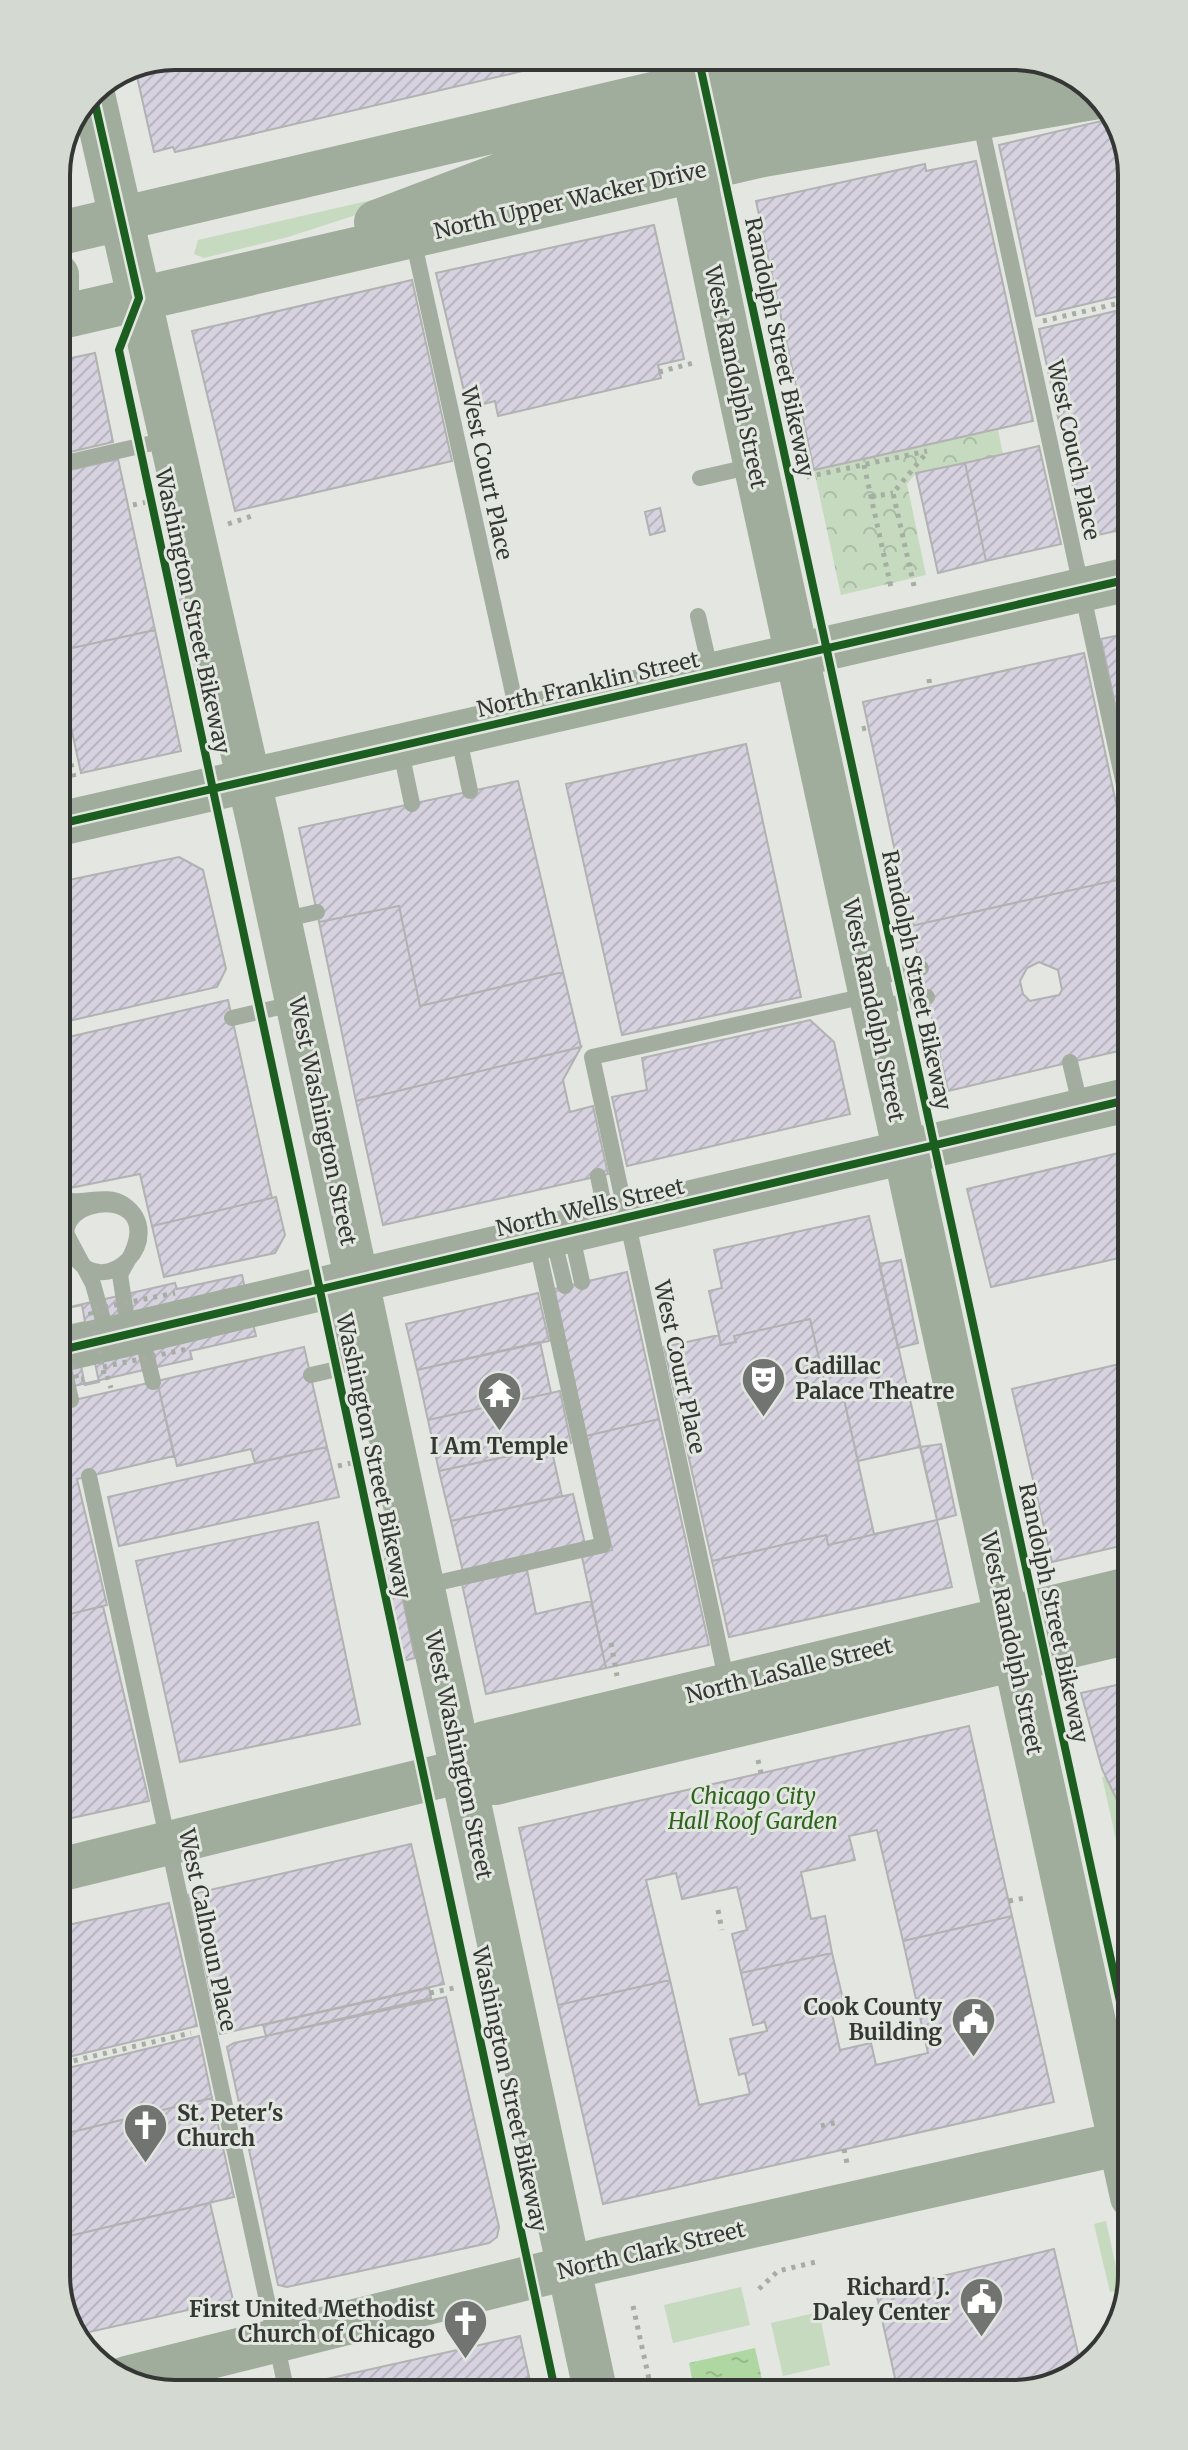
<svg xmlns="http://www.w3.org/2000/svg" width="1188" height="2450" font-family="Merriweather,serif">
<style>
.green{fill:#c5dabf}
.park{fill:url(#park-crowns)}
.water{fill:url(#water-ripples)}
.building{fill:url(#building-hatch);stroke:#b1b2b1;stroke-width:2;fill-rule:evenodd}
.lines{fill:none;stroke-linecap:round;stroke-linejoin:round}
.path{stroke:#a6ada3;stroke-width:5;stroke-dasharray:4 6;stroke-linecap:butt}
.service{stroke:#a2ad9f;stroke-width:16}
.secondary{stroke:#a0ac9c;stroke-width:44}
.trunk{stroke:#a0ac9c;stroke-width:44}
.rail{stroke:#a4aaa2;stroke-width:6;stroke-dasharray:16 8;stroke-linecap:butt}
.path-bridge{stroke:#a6ada3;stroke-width:5;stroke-dasharray:4 6;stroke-linecap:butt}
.service-bridge{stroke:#a2ad9f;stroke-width:16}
.cycleway-casing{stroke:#e2e7e0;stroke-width:13}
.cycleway{stroke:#1b5e20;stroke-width:8}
.labels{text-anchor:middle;stroke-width:6;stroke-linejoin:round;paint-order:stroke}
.street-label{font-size:22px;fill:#353735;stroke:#e2e7e0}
.poi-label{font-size:22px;font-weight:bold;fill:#353735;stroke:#e2e7e0;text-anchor:end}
.park-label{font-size:22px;font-style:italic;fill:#2f641e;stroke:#e2e7e0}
.rim{fill:none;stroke:#353735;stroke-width:4}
</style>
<defs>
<pattern id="park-crowns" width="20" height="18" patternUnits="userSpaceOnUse" patternTransform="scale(2)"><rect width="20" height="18" fill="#c5dabf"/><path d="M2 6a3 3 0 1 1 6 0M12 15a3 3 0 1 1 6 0" fill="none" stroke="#aabca5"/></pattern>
<pattern id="water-ripples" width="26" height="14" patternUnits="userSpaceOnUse" patternTransform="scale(2)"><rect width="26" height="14" fill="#aed7a2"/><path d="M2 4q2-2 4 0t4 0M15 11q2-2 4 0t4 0" fill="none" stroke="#96b98c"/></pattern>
<pattern id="building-hatch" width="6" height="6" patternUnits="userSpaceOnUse" patternTransform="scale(2)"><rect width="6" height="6" fill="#d6d2df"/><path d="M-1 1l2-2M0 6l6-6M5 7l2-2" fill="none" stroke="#b8b5c0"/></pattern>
</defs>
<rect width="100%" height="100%" fill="#e3e6e1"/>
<path class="green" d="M 389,196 L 390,204 L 288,237 L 204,258 L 194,254 L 198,240 Z
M 1106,1776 L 1130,1827 L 1130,1902 L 1102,1777 Z
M 1106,2221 L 1121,2290 L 1110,2292 L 1094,2224 Z
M 741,2287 L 750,2325 L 673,2343 L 664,2305 Z
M 819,2312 L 830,2365 L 783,2376 L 771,2323 Z"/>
<path class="park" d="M 539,56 L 589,56 L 544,66 Z
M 998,430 L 1003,454 L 916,473 L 907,484 L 926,575 L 841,595 L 814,470 Z"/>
<path class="water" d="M 755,2348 L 764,2388 L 694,2389 L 689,2363 Z"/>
<path class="building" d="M 175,56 L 539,56 L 544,66 L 175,152 L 173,147 L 154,152 L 136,72 Z
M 1114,118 L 1123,130 L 1124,295 L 1036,316 L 999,145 Z
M 976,161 L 1033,421 L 814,470 L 756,201 L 925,164 L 926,171 Z
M 654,225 L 684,359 L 658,365 L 661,378 L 498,416 L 495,401 L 468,408 L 436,273 Z
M 412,280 L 452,461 L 235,511 L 192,331 Z
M 1124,309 L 1125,529 L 1084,538 L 1039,329 Z
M 95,353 L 113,442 L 57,455 L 57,361 Z
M 1039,446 L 1061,544 L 986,561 L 965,463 Z
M 118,459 L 155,630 L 58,651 L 57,473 Z
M 965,463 L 986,561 L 938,573 L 916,473 Z
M 660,508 L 665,531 L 650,535 L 645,512 Z
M 183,573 L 206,683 L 195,685 L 171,575 Z
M 155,630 L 181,751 L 81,773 L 58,667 L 58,651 Z
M 1125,634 L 1126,725 L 1120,727 L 1101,639 Z
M 1084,653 L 1126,850 L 1126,878 L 911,926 L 863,702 Z
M 59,736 L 68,776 L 59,778 Z
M 746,744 L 801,997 L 622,1035 L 566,784 Z
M 518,781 L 563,972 L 420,1006 L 399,906 L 319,922 L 299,828 Z
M 179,857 L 203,870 L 226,969 L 217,987 L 60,1023 L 59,882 Z
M 1126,878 L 1127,1049 L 948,1091 L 911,926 ZM 1039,962 L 1058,970 L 1062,990 L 1059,995 L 1030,1001 L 1023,994 L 1020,981 L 1027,968 Z
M 399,906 L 420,1006 L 563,972 L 581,1047 L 356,1101 L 319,922 Z
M 228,1000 L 272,1198 L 152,1226 L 140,1174 L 60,1190 L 60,1039 Z
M 810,1020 L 834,1042 L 850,1114 L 627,1166 L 612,1097 L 647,1090 L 642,1058 Z
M 581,1047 L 563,1080 L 570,1112 L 593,1106 L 608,1174 L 383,1225 L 356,1101 Z
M 1127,1151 L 1128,1256 L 991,1287 L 967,1189 Z
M 276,1197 L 285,1235 L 275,1253 L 164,1277 L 152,1226 Z
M 869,1216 L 937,1520 L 874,1534 L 841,1386 L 826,1389 L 810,1319 L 734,1336 L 736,1342 L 721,1345 L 709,1291 L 722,1288 L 714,1250 Z
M 901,1260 L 918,1343 L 898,1348 L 879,1264 Z
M 627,1272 L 659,1419 L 586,1436 L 554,1289 Z
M 242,1275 L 247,1298 L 61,1344 L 61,1309 L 175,1283 L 177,1289 Z
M 538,1293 L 549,1341 L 417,1370 L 406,1324 Z
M 82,1305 L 85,1322 L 71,1325 L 68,1308 Z
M 250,1311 L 256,1336 L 190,1351 L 192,1359 L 61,1389 L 61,1355 Z
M 810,1319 L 826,1389 L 841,1386 L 858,1461 L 920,1447 L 937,1520 L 828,1545 L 826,1535 L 712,1561 L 664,1347 L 719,1335 L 721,1345 L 736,1342 L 734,1336 Z
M 540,1342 L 551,1393 L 428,1420 L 417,1370 Z
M 304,1347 L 327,1447 L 255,1463 L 251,1449 L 177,1466 L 157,1381 Z
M 1128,1362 L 1129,1544 L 1052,1562 L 1012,1389 Z
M 95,1363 L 99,1382 L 85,1385 L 81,1366 Z
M 157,1381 L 174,1456 L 77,1479 L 107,1605 L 62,1616 L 61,1403 Z
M 560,1391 L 571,1443 L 439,1471 L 428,1420 Z
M 659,1419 L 709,1645 L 606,1668 L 582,1557 L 612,1550 L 586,1436 Z
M 941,1444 L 956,1515 L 937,1520 L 920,1447 Z
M 327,1447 L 339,1497 L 119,1546 L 108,1497 Z
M 551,1447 L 562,1496 L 451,1521 L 439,1471 Z
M 573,1494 L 585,1544 L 463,1572 L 451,1521 Z
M 937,1520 L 952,1587 L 729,1637 L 712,1561 L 826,1535 L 828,1545 Z
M 318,1522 L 360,1724 L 180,1762 L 136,1561 Z
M 392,1548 L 415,1658 L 403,1661 L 380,1551 Z
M 527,1570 L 536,1614 L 591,1601 L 606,1668 L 486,1694 L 462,1584 Z
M 103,1606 L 149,1801 L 63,1820 L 62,1616 Z
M 1130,1682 L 1130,1827 L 1102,1769 L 1081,1693 Z
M 969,1726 L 1012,1916 L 903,1941 L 877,1830 L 849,1836 L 855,1860 L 801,1872 L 811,1919 L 825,1916 L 832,1953 L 741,1973 L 732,1934 L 747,1930 L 737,1887 L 682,1899 L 676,1873 L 646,1880 L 670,1980 L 558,2005 L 519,1828 Z
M 411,1844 L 444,1984 L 220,2034 L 188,1895 Z
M 169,1903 L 197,2026 L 64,2058 L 63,1926 Z
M 1012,1916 L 1054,2102 L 603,2204 L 558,2005 L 670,1980 L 699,2105 L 750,2094 L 745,2073 L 739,2075 L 730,2039 L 767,2031 L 765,2022 L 753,2025 L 741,1973 L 832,1953 L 846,2012 L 832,2014 L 840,2050 L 871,2043 L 876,2065 L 928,2053 L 903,1941 Z
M 429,1988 L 431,1998 L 266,2036 L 263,2025 Z
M 446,1997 L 499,2227 L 497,2237 L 489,2243 L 287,2287 L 278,2285 L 227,2047 L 234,2043 Z
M 199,2036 L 212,2098 L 64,2134 L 64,2069 Z
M 212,2098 L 234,2197 L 65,2237 L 64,2134 Z
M 210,2203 L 233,2300 L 76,2335 L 65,2320 L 65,2237 Z
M 1054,2249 L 1081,2366 L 1058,2385 L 897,2387 L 876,2292 Z
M 520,2336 L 532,2390 L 296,2393 L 295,2386 Z"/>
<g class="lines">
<path class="path" d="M 576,56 L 578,71
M 1043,321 L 1124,302
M 659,372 L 693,363
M 864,465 L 892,592
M 807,477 L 927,451
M 871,497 L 893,493
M 133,505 L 147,502
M 228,524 L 252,516
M 914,586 L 893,493 L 928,451
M 929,679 L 930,687
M 58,705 L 75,782
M 862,729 L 869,727
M 107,1376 L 111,1388
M 338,1466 L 360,1461
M 611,1643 L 617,1676
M 758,1760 L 761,1773
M 1009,1901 L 1025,1898
M 718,1910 L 722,1930
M 430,1993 L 454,1988
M 64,2063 L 191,2033
M 821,2126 L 838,2122
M 844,2149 L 847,2163
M 759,2289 L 778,2271 L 820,2261
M 633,2306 L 649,2379"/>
<path class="service" d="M 980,120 L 1126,794
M 413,239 L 518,716
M 57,465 L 170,439
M 700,478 L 753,466
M 698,616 L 711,673
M 458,734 L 470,791
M 400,747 L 412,804
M 282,920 L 317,912
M 867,979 L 921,968
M 875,1008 L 927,997
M 232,1018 L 297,1003
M 1070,1062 L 1081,1109
M 598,1176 L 607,1220
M 60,1222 L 93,1284 L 108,1338
M 571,1232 L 582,1282
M 553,1237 L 565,1286
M 120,1275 L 129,1333
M 141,1333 L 153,1382
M 61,1355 L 71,1400
M 311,1375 L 337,1369 L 345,1361 L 330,1288
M 89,1476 L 287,2393
M 424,1586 L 603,1545 L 536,1239
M 727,1683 L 592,1057 L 870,995"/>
<path class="secondary" d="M 670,56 L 732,357 L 1132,2197
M 92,90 L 261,834 L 595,2390
M 376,222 L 500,175 L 683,131
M 56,234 L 721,78 L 880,56
M 57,275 L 57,293
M 57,318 L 763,155 L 1098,97
M 59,824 L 1125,580
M 61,1350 L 1127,1100
M 462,1771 L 485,1743 L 1129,1589
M 63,1869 L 462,1771 L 495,1783 L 1129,1632
M 126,2378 L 600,2260 L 1131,2141"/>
<path class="trunk" d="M 683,131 L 799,105 L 1047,66"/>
<path class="rail" d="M 61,1341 L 1127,1091
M 61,1357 L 1127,1108"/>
<path class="path-bridge" d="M 69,1312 L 62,1313 L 77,1380 L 83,1379
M 103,1367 L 187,1349
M 104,1374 L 90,1310 L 175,1293
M 61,1384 L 77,1380"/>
<path class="service-bridge" d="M 60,1192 L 69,1201 C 86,1203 108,1194 123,1204 C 170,1236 106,1303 74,1256 C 34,1198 159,1180 134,1248 C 131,1257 124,1266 120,1275"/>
<defs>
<path id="cycleway" d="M 698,56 L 1131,2052
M 92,90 L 139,298 L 119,350 L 555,2390
M 59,824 L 1125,580
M 61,1350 L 1127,1100"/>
</defs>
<use href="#cycleway" class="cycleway-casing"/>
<use href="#cycleway" class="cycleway"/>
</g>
<defs>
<symbol id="theatre-pin" viewBox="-11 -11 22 30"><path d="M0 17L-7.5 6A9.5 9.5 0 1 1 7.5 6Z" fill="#727471" stroke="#e2e7e0"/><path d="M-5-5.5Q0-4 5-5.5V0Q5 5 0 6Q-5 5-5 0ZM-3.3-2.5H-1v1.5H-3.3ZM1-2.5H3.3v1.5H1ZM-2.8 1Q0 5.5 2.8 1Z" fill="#fff"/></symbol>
<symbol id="temple-pin" viewBox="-11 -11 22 30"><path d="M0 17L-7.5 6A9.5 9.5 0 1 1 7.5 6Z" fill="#727471" stroke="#e2e7e0"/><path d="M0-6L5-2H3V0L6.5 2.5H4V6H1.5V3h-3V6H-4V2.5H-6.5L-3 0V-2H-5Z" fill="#fff"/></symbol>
<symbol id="civic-pin" viewBox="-11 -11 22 30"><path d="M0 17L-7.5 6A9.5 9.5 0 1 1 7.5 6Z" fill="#727471" stroke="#e2e7e0"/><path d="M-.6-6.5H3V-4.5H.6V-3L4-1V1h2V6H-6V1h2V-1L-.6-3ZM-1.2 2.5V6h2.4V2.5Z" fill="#fff"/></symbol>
<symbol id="church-pin" viewBox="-11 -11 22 30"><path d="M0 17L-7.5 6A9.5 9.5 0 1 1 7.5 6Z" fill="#727471" stroke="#e2e7e0"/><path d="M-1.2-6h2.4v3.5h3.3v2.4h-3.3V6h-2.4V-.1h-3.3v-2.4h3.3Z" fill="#fff"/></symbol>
</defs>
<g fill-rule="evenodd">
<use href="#theatre-pin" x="738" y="1354" width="51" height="69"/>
<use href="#temple-pin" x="474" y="1368" width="51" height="69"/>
<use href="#civic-pin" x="948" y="1994" width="51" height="69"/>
<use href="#church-pin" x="120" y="2100" width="51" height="69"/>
<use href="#civic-pin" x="956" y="2274" width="51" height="69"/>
<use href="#church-pin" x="440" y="2296" width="51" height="69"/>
</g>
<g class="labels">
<g class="street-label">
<text transform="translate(570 200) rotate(-13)" y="8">North Upper Wacker Drive</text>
<text transform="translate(780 347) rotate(78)" y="8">Randolph Street Bikeway</text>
<text transform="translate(736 377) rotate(78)" y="8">West Randolph Street</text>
<text transform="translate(1074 450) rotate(78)" y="8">West Couch Place</text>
<text transform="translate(487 473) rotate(78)" y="8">West Court Place</text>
<text transform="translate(193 611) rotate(78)" y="8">Washington Street Bikeway</text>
<text transform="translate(588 684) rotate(-13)" y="8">North Franklin Street</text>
<text transform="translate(917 980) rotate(78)" y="8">Randolph Street Bikeway</text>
<text transform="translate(874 1010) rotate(78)" y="8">West Randolph Street</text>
<text transform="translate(323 1121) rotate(78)" y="8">West Washington Street</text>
<text transform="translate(590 1207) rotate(-13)" y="8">North Wells Street</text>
<text transform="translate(680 1367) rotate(78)" y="8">West Court Place</text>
<text transform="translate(374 1456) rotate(78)" y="8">Washington Street Bikeway</text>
<text transform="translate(1054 1613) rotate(78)" y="8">Randolph Street Bikeway</text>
<text transform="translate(1012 1643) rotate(78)" y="8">West Randolph Street</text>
<text transform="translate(789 1670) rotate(-14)" y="8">North LaSalle Street</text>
<text transform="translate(459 1755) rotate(78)" y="8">West Washington Street</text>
<text transform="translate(208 1930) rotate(78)" y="8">West Calhoun Place</text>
<text transform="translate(510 2089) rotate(78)" y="8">Washington Street Bikeway</text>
<text transform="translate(651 2250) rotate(-13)" y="8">North Clark Street</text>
</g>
<g class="poi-label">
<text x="795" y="1374" text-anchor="start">Cadillac<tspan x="795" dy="25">Palace Theatre</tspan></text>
<text x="499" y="1454" text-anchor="middle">I Am Temple</text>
<text x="942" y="2015">Cook County<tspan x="942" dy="25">Building</tspan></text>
<text x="177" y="2121" text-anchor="start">St. Peter's<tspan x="177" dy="25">Church</tspan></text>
<text x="950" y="2295">Richard J.<tspan x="950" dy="25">Daley Center</tspan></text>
<text x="435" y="2317">First United Methodist<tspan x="435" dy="25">Church of Chicago</tspan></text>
</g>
<g class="park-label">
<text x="753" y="1804">Chicago City<tspan x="753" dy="25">Hall Roof Garden</tspan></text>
</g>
</g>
<path d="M0 0H1188V2450H0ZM175 70H1013A105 105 0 0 1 1118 175V2275A105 105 0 0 1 1013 2380H175A105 105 0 0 1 70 2275V175A105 105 0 0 1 175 70Z" fill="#d4d9d2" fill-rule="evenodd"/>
<path class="rim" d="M175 70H1013A105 105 0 0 1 1118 175V2275A105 105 0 0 1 1013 2380H175A105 105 0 0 1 70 2275V175A105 105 0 0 1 175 70Z"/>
</svg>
